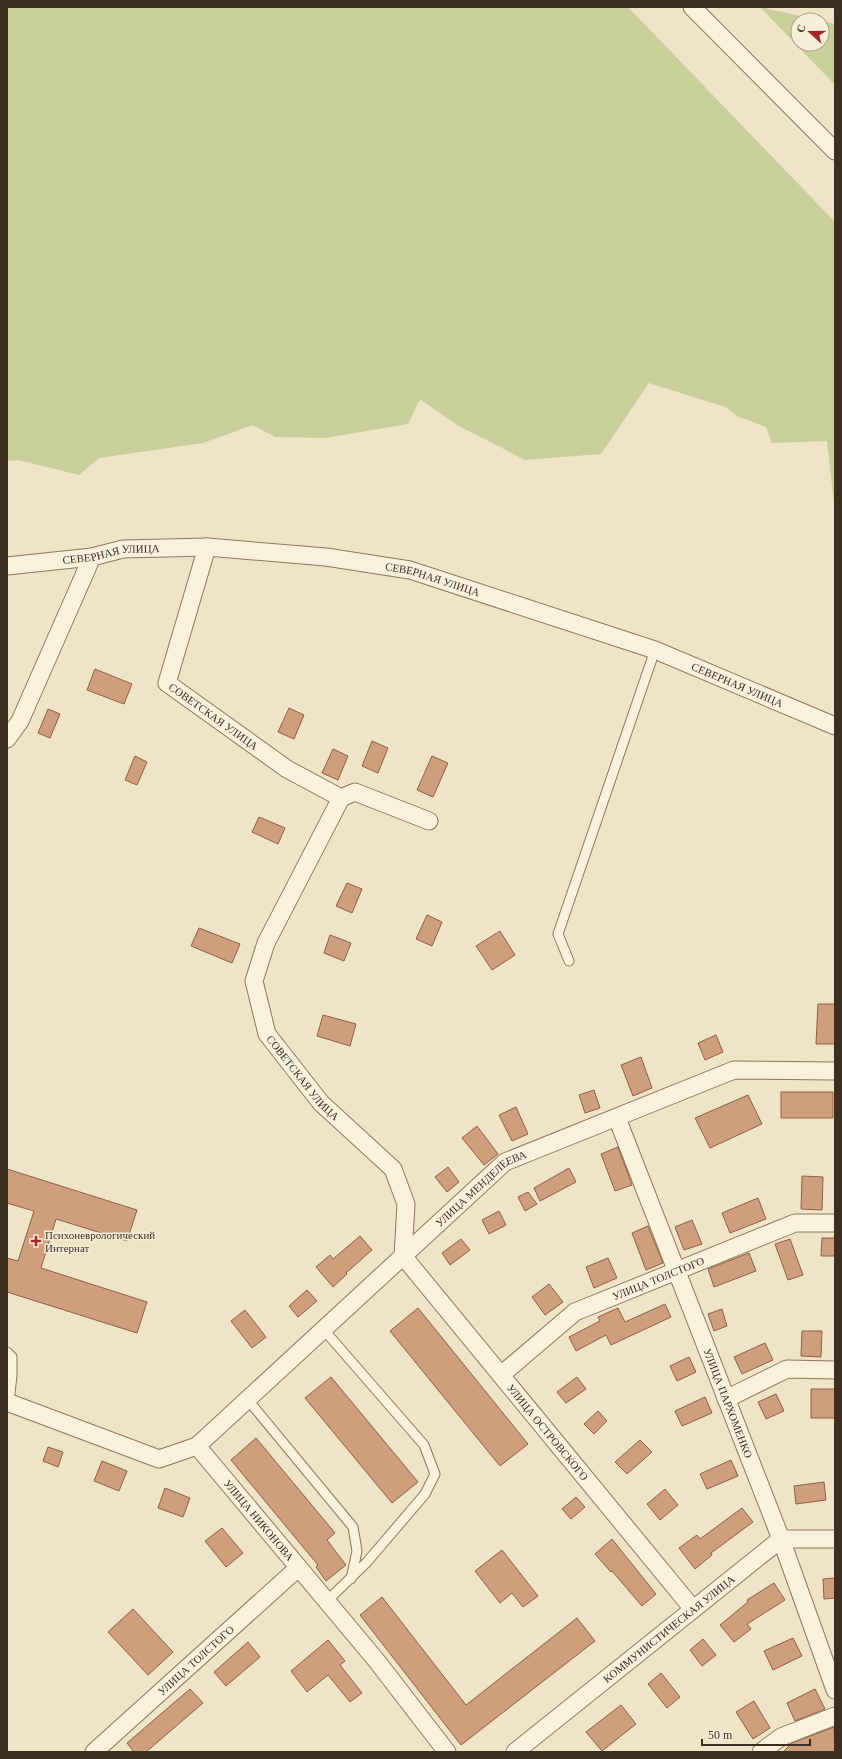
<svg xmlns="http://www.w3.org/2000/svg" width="842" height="1759" font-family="'Times New Roman',serif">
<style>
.green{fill:#c9cf9b}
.building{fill:#cf9f7d;stroke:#8d5f41}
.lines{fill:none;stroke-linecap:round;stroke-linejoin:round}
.service-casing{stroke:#8d765c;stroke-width:11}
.minor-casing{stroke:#8d765c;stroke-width:19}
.service{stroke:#faf1dc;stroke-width:9}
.minor{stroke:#faf1dc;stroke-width:17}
.poi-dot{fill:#9e2a2b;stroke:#f7eed8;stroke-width:1.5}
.labels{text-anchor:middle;stroke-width:3;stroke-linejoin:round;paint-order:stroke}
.street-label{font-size:11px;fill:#3d2e20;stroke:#f7eed8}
.poi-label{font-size:11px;fill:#3d2e20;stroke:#f7eed8;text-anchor:start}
</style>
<rect width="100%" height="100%" fill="#f0e4c8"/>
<path class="green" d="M 7,7 L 628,7 L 835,222 L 835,513 L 827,441 L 772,443 L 766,427 L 737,416 L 725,407 L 649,383 L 601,454 L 525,460 L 457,425 L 420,399 L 408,424 L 326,438 L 275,437 L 253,425 L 203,443 L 99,458 L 79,475 L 18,460 L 7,461 Z
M 760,7 L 818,20 L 798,20 L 798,44 L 822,44 L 822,21 L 835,24 L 835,85 Z"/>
<path class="building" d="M 95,669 L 132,684 L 124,704 L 87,690 Z
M 289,708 L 304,715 L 294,739 L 278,732 Z
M 48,709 L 60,714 L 50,738 L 38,733 Z
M 372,741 L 388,748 L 378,773 L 362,766 Z
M 333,749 L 348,756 L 338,780 L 322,773 Z
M 135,756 L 147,762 L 137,785 L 125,780 Z
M 432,756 L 448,763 L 433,797 L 417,790 Z
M 259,817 L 285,828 L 278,844 L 252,832 Z
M 347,883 L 362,889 L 352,913 L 336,906 Z
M 427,915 L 442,922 L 432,946 L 416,939 Z
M 199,928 L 240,944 L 232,963 L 191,946 Z
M 500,931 L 515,955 L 492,970 L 476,946 Z
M 330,935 L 351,943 L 344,961 L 324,953 Z
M 818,1004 L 835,1004 L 835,1044 L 816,1044 Z
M 323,1015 L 356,1024 L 350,1046 L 317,1036 Z
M 716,1035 L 723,1052 L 705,1060 L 698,1043 Z
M 641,1057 L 652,1088 L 633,1096 L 621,1065 Z
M 594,1090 L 600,1108 L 585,1113 L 579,1095 Z
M 781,1092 L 833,1092 L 833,1118 L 781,1118 Z
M 748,1095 L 762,1124 L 710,1148 L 695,1118 Z
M 516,1107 L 528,1134 L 512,1141 L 499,1115 Z
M 477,1126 L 498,1154 L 484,1165 L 462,1138 Z
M 618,1147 L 632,1185 L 615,1191 L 601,1154 Z
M 448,1167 L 459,1182 L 447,1192 L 435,1177 Z
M 569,1168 L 576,1182 L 540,1201 L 534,1188 Z
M 7,1169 L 137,1210 L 127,1241 L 56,1219 L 41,1268 L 147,1302 L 137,1333 L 7,1292 L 7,1258 L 18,1261 L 34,1211 L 7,1203 Z
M 802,1176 L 823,1177 L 822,1210 L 801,1209 Z
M 528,1192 L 537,1204 L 525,1211 L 518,1197 Z
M 758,1198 L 766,1219 L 730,1233 L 722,1213 Z
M 499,1211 L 506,1225 L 489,1234 L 482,1220 Z
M 692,1220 L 702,1244 L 684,1250 L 675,1227 Z
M 648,1226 L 663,1263 L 646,1270 L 632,1233 Z
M 360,1236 L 372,1250 L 346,1273 L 347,1274 L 333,1287 L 316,1267 L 330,1255 L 333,1259 Z
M 822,1238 L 835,1238 L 835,1256 L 821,1256 Z
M 461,1239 L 470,1250 L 450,1265 L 442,1253 Z
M 790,1239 L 803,1275 L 788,1280 L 775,1244 Z
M 749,1253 L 756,1271 L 714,1287 L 708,1269 Z
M 608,1258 L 617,1278 L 594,1288 L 586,1267 Z
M 549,1284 L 563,1302 L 545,1315 L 532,1297 Z
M 307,1290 L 317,1301 L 298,1317 L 289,1306 Z
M 665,1304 L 671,1317 L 611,1345 L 606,1335 L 576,1351 L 569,1337 L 600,1321 L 598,1317 L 618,1308 L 625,1322 Z
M 418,1308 L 528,1444 L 500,1466 L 390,1331 Z
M 722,1309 L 727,1326 L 714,1331 L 708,1314 Z
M 245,1310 L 266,1337 L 252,1348 L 231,1321 Z
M 802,1331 L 822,1331 L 821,1357 L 801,1356 Z
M 765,1343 L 773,1360 L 742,1374 L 734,1357 Z
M 689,1357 L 696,1372 L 677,1381 L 670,1366 Z
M 331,1377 L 418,1482 L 392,1503 L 305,1398 Z
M 577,1377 L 586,1389 L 566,1403 L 557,1392 Z
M 811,1389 L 835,1389 L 835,1418 L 811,1418 Z
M 776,1394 L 784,1411 L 766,1419 L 758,1402 Z
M 705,1397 L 712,1413 L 682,1426 L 675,1411 Z
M 598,1411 L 607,1421 L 594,1434 L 584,1424 Z
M 256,1438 L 335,1533 L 327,1540 L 346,1565 L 326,1581 L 316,1567 L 318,1565 L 231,1460 Z
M 640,1440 L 652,1452 L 627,1474 L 615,1462 Z
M 48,1447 L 63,1452 L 58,1467 L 43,1461 Z
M 731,1460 L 738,1476 L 707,1489 L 700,1474 Z
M 102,1461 L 127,1471 L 119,1491 L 94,1481 Z
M 824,1482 L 826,1500 L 796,1504 L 794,1486 Z
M 165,1488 L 190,1498 L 183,1517 L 158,1508 Z
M 665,1489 L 678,1505 L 660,1520 L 647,1504 Z
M 576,1497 L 585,1507 L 571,1519 L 562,1509 Z
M 742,1508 L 753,1522 L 711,1553 L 712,1555 L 695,1569 L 679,1548 L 697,1535 L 700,1539 Z
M 222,1528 L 243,1553 L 226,1567 L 205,1541 Z
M 612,1539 L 656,1594 L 642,1606 L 612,1571 L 611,1572 L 595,1554 Z
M 502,1550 L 538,1596 L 523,1607 L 512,1593 L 500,1603 L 475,1571 Z
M 835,1578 L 835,1598 L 824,1599 L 823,1579 Z
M 774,1583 L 785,1600 L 747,1624 L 751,1629 L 734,1642 L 720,1625 L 748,1602 L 747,1600 Z
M 382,1597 L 466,1705 L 577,1618 L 595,1641 L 461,1745 L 360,1615 Z
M 133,1609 L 173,1652 L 148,1675 L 108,1632 Z
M 793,1638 L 802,1656 L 773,1670 L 764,1651 Z
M 703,1639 L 716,1655 L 702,1666 L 690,1650 Z
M 328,1640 L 345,1661 L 340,1665 L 362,1693 L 350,1702 L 328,1675 L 307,1692 L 291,1671 Z
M 248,1642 L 260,1657 L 226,1686 L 214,1672 Z
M 661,1673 L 680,1697 L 667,1708 L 648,1684 Z
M 190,1689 L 203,1703 L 146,1752 L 134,1752 L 127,1743 Z
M 815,1689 L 825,1709 L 795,1721 L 787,1703 Z
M 754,1701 L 770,1728 L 753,1739 L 736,1712 Z
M 621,1705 L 636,1724 L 602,1751 L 586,1732 Z
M 834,1727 L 835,1752 L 783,1752 L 792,1743 Z"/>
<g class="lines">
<defs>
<path id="service" d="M 569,961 L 558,934 L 655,650
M 324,1330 L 424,1445 L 435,1474 L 425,1494 L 367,1562 L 327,1601
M 7,1352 L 12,1357 L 12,1375 L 9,1403
M 248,1400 L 353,1527 L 357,1551 L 351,1579"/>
<g id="minor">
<path d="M 692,7 L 835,151"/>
<path id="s1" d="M 207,547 L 167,683 L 287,769 L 341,798 L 266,943 L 254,981 L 267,1034 L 321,1103 L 393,1169 L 406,1204 L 403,1256 L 693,1609"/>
<path id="s2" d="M 7,566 L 92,557 L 123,549 L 207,547 L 326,557 L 410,570 L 655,650 L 835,726"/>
<path d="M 7,739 L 20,721 L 92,557"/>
<path d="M 341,798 L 355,792 L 429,821"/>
<path id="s3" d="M 617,1118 L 781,1539 L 835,1690"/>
<path id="s4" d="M 501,1375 L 575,1312 L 795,1223 L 835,1223"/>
<path d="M 726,1399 L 787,1369 L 835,1370"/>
<path id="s5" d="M 7,1402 L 159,1459 L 197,1446 L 376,1660 L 447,1752"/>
<path id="s6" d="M 197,1446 L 505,1162 L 734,1070 L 835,1071"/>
<path id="s7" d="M 94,1752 L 298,1568"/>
<path id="s8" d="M 515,1752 L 781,1539 L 835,1539"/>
<path d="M 761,1752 L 781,1737 L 835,1716"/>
</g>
</defs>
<use href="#service" class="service-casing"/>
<use href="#minor" class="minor-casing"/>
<use href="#service" class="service"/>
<use href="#minor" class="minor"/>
</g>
<path class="poi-dot" d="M34 1235h4v4h4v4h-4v4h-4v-4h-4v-4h4z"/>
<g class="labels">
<g class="street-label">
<text dy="4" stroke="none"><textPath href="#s2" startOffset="105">СЕВЕРНАЯ УЛИЦА</textPath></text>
<text dy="4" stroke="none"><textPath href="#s2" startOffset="430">СЕВЕРНАЯ УЛИЦА</textPath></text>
<text dy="4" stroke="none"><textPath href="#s2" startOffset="753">СЕВЕРНАЯ УЛИЦА</textPath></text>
<text dy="4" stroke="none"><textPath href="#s1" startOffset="199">СОВЕТСКАЯ УЛИЦА</textPath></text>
<text dy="4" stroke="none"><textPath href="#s1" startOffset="665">СОВЕТСКАЯ УЛИЦА</textPath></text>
<text dy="4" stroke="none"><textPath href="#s6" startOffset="384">УЛИЦА МЕНДЕЛЕЕВА</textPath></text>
<text dy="4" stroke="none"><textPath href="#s4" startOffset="187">УЛИЦА ТОЛСТОГО</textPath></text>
<text dy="4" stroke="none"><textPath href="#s3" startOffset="306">УЛИЦА ПАРХОМЕНКО</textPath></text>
<text dy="4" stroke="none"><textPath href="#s1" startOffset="1111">УЛИЦА ОСТРОВСКОГО</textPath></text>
<text dy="4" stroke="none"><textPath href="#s5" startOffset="299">УЛИЦА НИКОНОВА</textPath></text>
<text dy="4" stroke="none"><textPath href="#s8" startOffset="197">КОММУНИСТИЧЕСКАЯ УЛИЦА</textPath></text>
<text dy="4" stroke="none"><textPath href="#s7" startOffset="137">УЛИЦА ТОЛСТОГО</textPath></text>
</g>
<g class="poi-label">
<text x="45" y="1239">Психоневрологический<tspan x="45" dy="13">Интернат</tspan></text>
</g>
</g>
<rect width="842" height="1759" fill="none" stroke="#3d2e20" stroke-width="16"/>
<g transform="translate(810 32) rotate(291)"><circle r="19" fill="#f7eed8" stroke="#ada18e"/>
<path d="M0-3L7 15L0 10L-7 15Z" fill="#9e2a2b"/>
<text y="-6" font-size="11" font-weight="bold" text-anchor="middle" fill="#3d2e20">С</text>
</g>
<path d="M702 1739v6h108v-6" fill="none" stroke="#3d2e20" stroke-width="2"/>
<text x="708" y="1739" font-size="12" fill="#3d2e20" stroke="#f7eed8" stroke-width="3" paint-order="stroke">50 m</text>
</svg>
